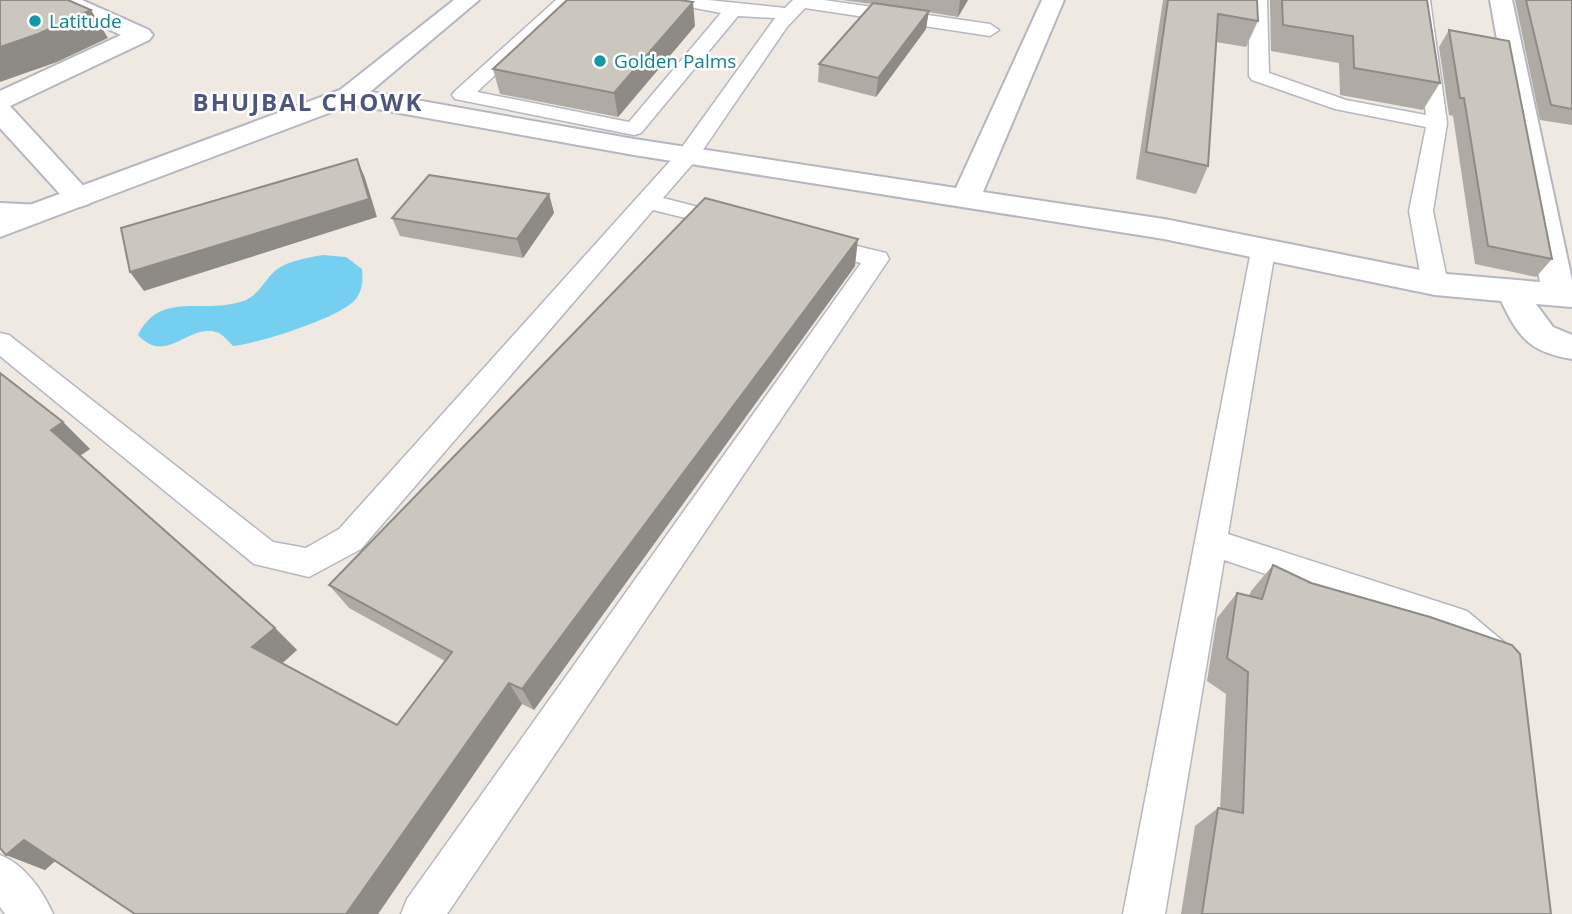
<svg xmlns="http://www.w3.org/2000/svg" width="1572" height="914" font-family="'Open Sans',sans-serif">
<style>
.water{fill:#75cff0}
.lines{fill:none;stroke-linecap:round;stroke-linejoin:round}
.lane-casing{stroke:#b4b7c1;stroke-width:3}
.street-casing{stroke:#b4b7c1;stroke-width:4}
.secondary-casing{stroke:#b4b7c1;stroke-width:4}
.lane{fill:#fff;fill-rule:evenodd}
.street{fill:#fff;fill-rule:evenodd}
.secondary{fill:#fff;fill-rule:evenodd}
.wall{fill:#afaba4}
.shaded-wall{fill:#8e8b86}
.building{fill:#cbc7bf;stroke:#8e8b86;stroke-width:2}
.culture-dot{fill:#0f9aa8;stroke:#fff;stroke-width:2.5}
.labels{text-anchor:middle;stroke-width:5;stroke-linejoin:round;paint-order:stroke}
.far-culture-label{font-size:19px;fill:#0d838f;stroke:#fff;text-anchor:start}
.far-district-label{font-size:24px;font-weight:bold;letter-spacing:2px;fill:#4d5680;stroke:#fff}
</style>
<rect width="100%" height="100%" fill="#efe9e1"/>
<path class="water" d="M 323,255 L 346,257 L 362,269 C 363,280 363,290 355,300 C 339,318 257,344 233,346 C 229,342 222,333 216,332 C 189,323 166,366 138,335 C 160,291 201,314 240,302 C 259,297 262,282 276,270 C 290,260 307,258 323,255 Z"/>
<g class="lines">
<defs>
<path id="lane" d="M 556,0 L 575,0 L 477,92 L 629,122 L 721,13 L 674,4 L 671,0 L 708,0 L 785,8 L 793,0 L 824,0 L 990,24 L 999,30 L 990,36 L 805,8 L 787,27 L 696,160 L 663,198 L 738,217 L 742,222 L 738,227 L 730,229 L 653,210 L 361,549 L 309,577 L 254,564 L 0,356 L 0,333 L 9,335 L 273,542 L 306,548 L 339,529 L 680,150 L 775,18 L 738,16 L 641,133 L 634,135 L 455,99 L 452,95 L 455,91 Z
M 1249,0 L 1267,0 L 1269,73 L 1346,100 L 1426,115 L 1412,0 L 1430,0 L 1447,123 L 1433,211 L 1448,284 L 1444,290 L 1435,292 L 1426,290 L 1422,284 L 1409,211 L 1426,127 L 1335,109 L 1252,80 L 1249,76 Z
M 819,237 L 886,253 L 889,259 L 447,914 L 401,914 L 407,899 L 861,263 L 810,250 L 807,245 L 810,240 Z
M 1263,243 L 1272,245 L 1275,251 L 1228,534 L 1467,611 L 1505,643 L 1510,654 L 1505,665 L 1493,670 L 1481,665 L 1444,634 L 1224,560 L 1165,914 L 1123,914 L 1251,251 L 1254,245 Z
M 0,855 C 24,864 43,891 53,914 L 5,914 L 0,907 Z"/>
<path id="street" d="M 52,0 L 82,0 L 149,30 L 153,35 L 149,40 L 10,106 L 89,192 L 94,198 L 89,204 L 79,207 L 69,204 L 0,128 L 0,91 L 121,35 L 55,5 Z
M 1042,0 L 1064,0 L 983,192 L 1164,219 L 1435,273 L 1540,282 L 1490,0 L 1512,0 L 1572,280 L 1572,307 L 1536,304 L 1553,327 L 1572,335 L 1572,359 C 1530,352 1519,338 1501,301 L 1435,295 L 1164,239 L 634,155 L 349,104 L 340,102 L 336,96 L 340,90 L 349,88 L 634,139 L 956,188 Z
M 0,203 L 44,205 L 48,212 L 44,219 L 0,221 Z"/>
<path id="secondary" d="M 454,0 L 479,0 L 358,102 L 0,237 L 0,216 L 340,90 Z"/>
</defs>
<use href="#lane" class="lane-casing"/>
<use href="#street" class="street-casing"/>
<use href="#secondary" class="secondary-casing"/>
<use href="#lane" class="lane"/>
<use href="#street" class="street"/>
<use href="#secondary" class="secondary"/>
</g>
<path class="wall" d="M 842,0 L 968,0 L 958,17 L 928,12 L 926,29 L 876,97 L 818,82 L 819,64 L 872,4 Z
M 1163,0 L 1257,0 L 1258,21 L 1246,47 L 1216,42 L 1208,166 L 1196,194 L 1136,179 Z
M 1270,0 L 1427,0 L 1440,83 L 1423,110 L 1340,95 L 1339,63 L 1271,51 Z
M 1515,0 L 1572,0 L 1572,125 L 1540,120 Z
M 695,26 L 618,117 L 500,94 L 493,69 Z
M 1449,30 L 1552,259 L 1536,277 L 1475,264 L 1453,116 L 1449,115 L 1439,47 Z
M 549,194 L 554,213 L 523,258 L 400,236 L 392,218 Z
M 855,266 L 534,710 L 522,704 L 378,914 L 135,914 L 55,861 L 45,870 L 6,855 L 63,422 L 90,449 L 80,456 L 275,628 L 297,650 L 282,663 L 397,725 L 445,661 L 349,608 L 329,585 Z
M 1273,565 L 1551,914 L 1181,914 L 1195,826 L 1218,808 L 1220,809 L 1226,694 L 1207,681 L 1217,618 L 1237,593 L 1249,596 L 1251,591 Z"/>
<path class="shaded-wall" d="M 960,0 L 968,0 L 958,17 Z
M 693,2 L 695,26 L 618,117 L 614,93 Z
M 91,10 L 108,38 L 57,62 L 0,82 L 0,47 Z
M 929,11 L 926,29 L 876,97 L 878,78 Z
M 357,159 L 365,178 L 377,217 L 144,291 L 130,272 Z
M 549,194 L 554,213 L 523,258 L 517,239 Z
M 858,239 L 855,266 L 534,710 L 522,689 Z
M 63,422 L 90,449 L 78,457 L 51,430 Z
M 275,628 L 297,650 L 276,669 L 252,647 Z
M 509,683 L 522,704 L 378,914 L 346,914 Z
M 24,840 L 62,855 L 45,870 L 6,855 Z"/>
<path class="building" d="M 0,0 L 68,0 L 91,10 L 38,34 L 0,47 Z
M 567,0 L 680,0 L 693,2 L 614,93 L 493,69 Z
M 1168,0 L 1257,0 L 1258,21 L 1218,14 L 1208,166 L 1146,152 Z
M 1282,0 L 1427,0 L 1440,83 L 1354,68 L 1353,36 L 1283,25 Z
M 1526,0 L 1572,0 L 1572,109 L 1551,105 Z
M 873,3 L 929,11 L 878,78 L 819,64 Z
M 1449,30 L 1509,41 L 1552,259 L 1488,246 L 1464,98 L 1460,98 Z
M 357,159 L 369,199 L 130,272 L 121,228 Z
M 429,175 L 549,194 L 517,239 L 392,218 Z
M 705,198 L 858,239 L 522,689 L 509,683 L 346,914 L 135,914 L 24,840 L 6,855 L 0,848 L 0,373 L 63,422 L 51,430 L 275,628 L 252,647 L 397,725 L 452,652 L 329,585 Z
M 1273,565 L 1311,583 L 1430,617 L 1512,645 L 1520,654 L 1551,914 L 1202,914 L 1218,808 L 1243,813 L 1248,672 L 1227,658 L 1237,593 L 1262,599 Z"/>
<g class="culture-dot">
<circle cx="35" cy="21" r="7"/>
<circle cx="600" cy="61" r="7"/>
</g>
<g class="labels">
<g class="far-culture-label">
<text x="49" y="28">Latitude</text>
<text x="614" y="68">Golden Palms</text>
</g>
<g class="far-district-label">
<text x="308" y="111">BHUJBAL CHOWK</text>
</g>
</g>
</svg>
